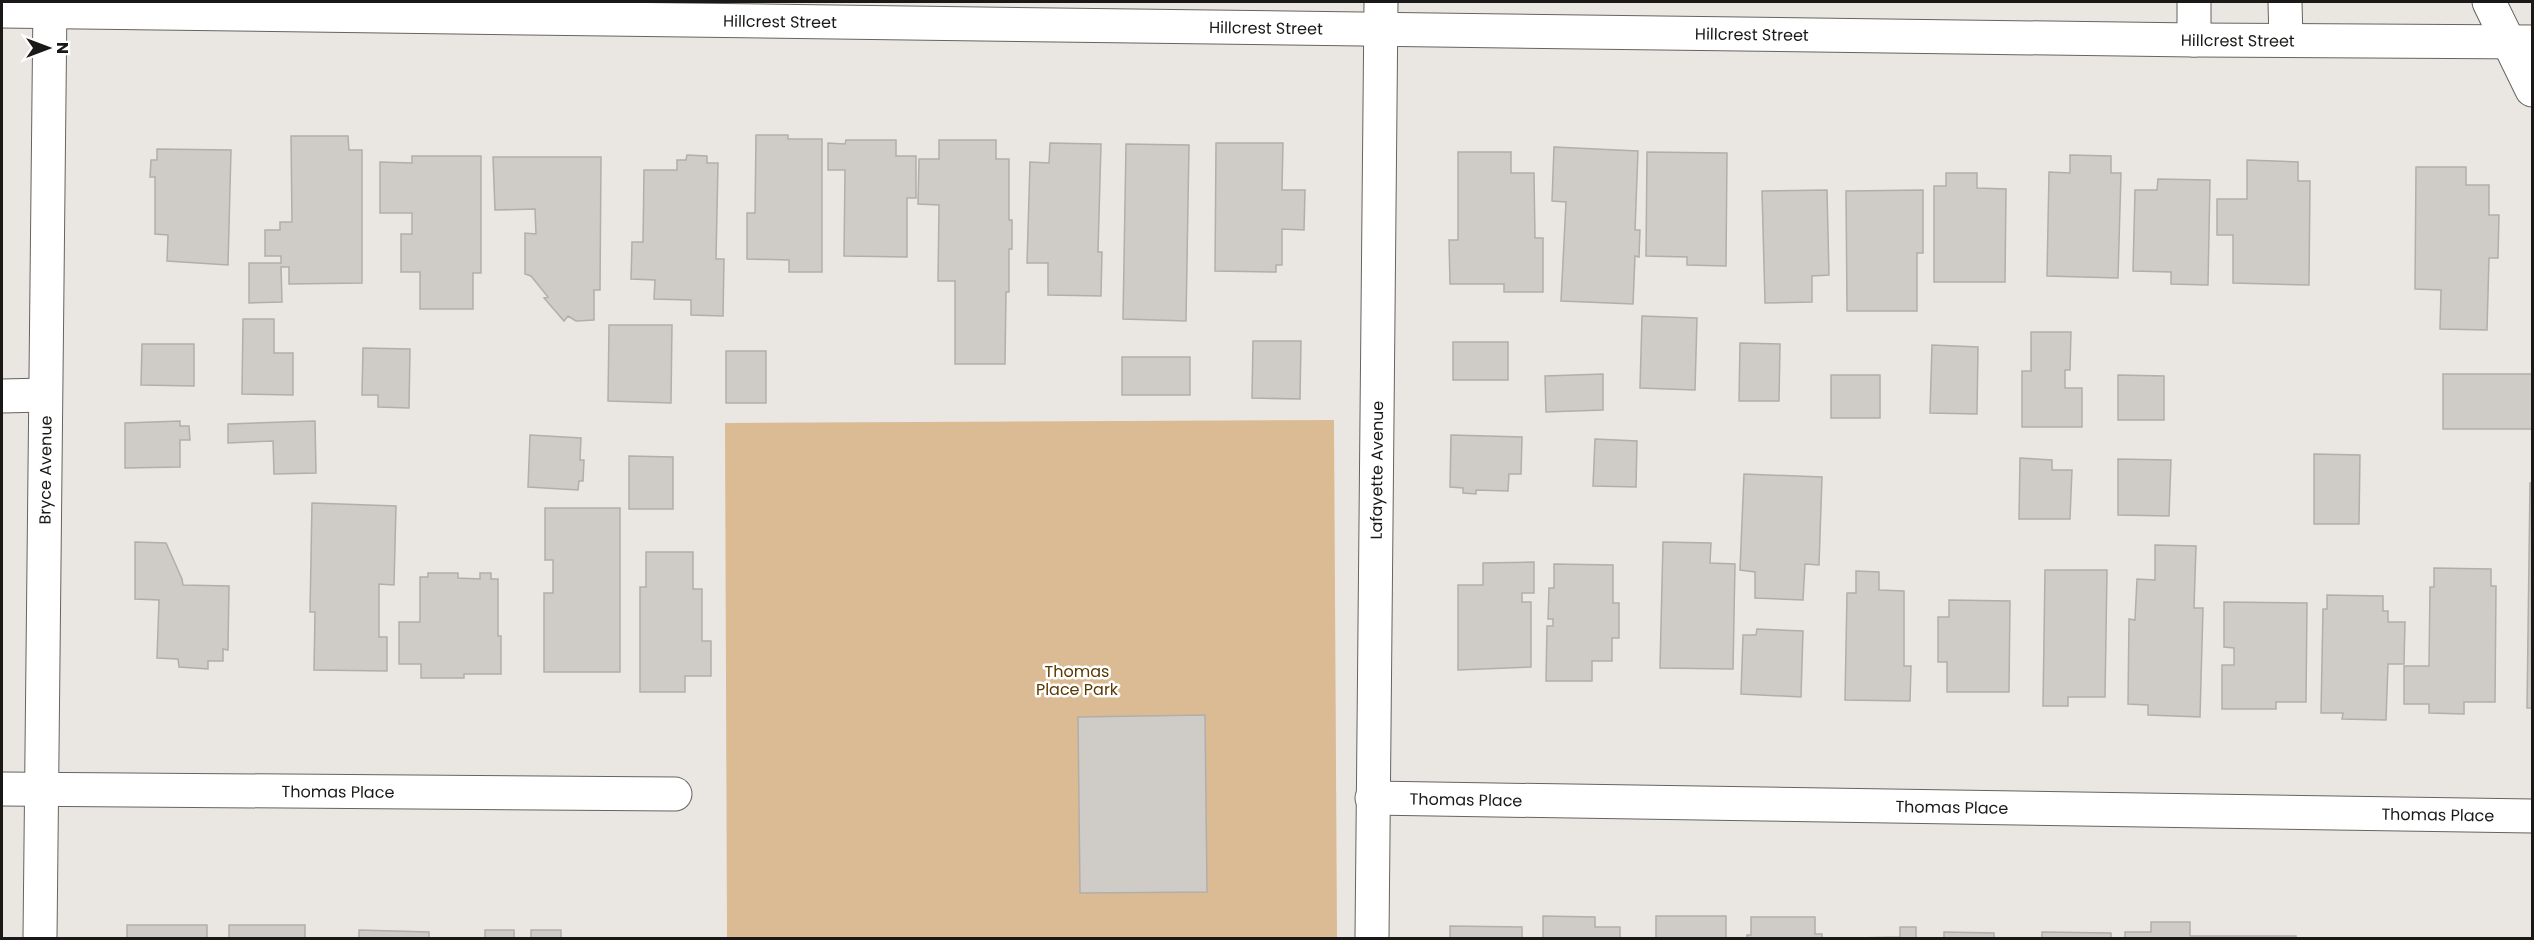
<svg xmlns="http://www.w3.org/2000/svg" width="2534" height="940" font-family="Poppins,sans-serif">
<style>
.park{fill:#dabb94}
.building{fill:#cfcbc7;stroke:#b2aeaa;stroke-width:1.5}
.lines{fill:none;stroke-linecap:round;stroke-linejoin:round}
.minor-casing{stroke:#676360;stroke-width:35}
.major-casing{stroke:#676360;stroke-width:35}
.minor{stroke:#fff;stroke-width:33}
.major{stroke:#fff;stroke-width:33}
.labels{text-anchor:middle;stroke-width:5;stroke-linejoin:round;paint-order:stroke}
.street-label{font-size:16px;fill:#1a1917;stroke:#fff}
.park-label{font-size:16px;fill:#5a3800;stroke:#fff}
</style>
<rect width="100%" height="100%" fill="#eae7e2"/>
<path class="park" d="M 1334,420 L 1337,938 L 727,938 L 725,423 Z"/>
<path class="building" d="M 756,135 L 788,135 L 788,139 L 822,139 L 822,272 L 789,272 L 789,260 L 747,259 L 747,213 L 755,213 Z
M 291,136 L 348,136 L 349,150 L 362,150 L 362,283 L 289,284 L 289,267 L 281,267 L 282,302 L 249,303 L 249,263 L 281,263 L 281,256 L 265,256 L 265,230 L 280,230 L 280,222 L 292,222 Z
M 846,140 L 896,140 L 896,156 L 916,156 L 916,198 L 907,198 L 907,257 L 844,256 L 845,170 L 828,170 L 828,143 L 845,144 Z
M 939,140 L 996,140 L 996,159 L 1009,159 L 1009,220 L 1012,220 L 1012,249 L 1009,249 L 1009,292 L 1006,292 L 1005,364 L 955,364 L 955,281 L 938,281 L 939,205 L 918,204 L 919,159 L 939,159 Z
M 1050,143 L 1101,144 L 1098,252 L 1102,252 L 1101,296 L 1048,295 L 1048,263 L 1027,263 L 1030,162 L 1049,163 Z
M 1216,143 L 1283,143 L 1282,190 L 1305,190 L 1304,230 L 1282,229 L 1282,265 L 1276,265 L 1276,272 L 1215,271 Z
M 1126,144 L 1189,145 L 1186,321 L 1123,319 Z
M 1554,147 L 1638,151 L 1635,230 L 1640,230 L 1639,257 L 1635,256 L 1633,304 L 1561,301 L 1566,202 L 1552,201 Z
M 157,149 L 231,150 L 228,265 L 167,261 L 168,235 L 155,234 L 155,177 L 150,177 L 151,160 L 157,160 Z
M 1458,152 L 1511,152 L 1511,173 L 1534,173 L 1535,238 L 1543,238 L 1543,292 L 1504,292 L 1504,284 L 1450,284 L 1449,240 L 1458,240 Z
M 1647,152 L 1727,153 L 1726,266 L 1687,265 L 1687,257 L 1646,256 Z
M 687,155 L 707,156 L 707,163 L 718,163 L 716,259 L 724,259 L 723,316 L 691,315 L 691,300 L 654,299 L 655,280 L 631,279 L 632,242 L 643,242 L 644,170 L 677,170 L 677,160 L 686,160 Z
M 2070,155 L 2111,156 L 2111,173 L 2121,173 L 2118,278 L 2047,276 L 2049,172 L 2070,173 Z
M 412,156 L 481,156 L 481,273 L 473,273 L 473,309 L 420,309 L 420,272 L 401,272 L 401,234 L 412,234 L 412,213 L 380,213 L 380,162 L 412,163 Z
M 493,157 L 601,157 L 600,290 L 594,290 L 594,320 L 576,321 L 568,316 L 564,321 L 544,298 L 548,297 L 531,276 L 525,274 L 525,233 L 536,234 L 535,209 L 495,210 Z
M 2247,160 L 2298,162 L 2298,181 L 2310,181 L 2309,285 L 2233,283 L 2233,235 L 2217,235 L 2217,199 L 2247,199 Z
M 2416,167 L 2466,167 L 2466,185 L 2489,185 L 2489,215 L 2499,215 L 2498,258 L 2489,258 L 2487,330 L 2440,329 L 2441,290 L 2415,289 Z
M 1946,173 L 1977,173 L 1977,188 L 2006,189 L 2005,282 L 1934,282 L 1934,186 L 1946,186 Z
M 2158,179 L 2210,180 L 2208,285 L 2171,284 L 2171,272 L 2133,271 L 2135,190 L 2157,190 Z
M 1827,190 L 1829,275 L 1812,276 L 1812,302 L 1765,303 L 1762,191 Z
M 1923,190 L 1923,253 L 1917,253 L 1917,311 L 1847,311 L 1846,191 Z
M 1642,316 L 1697,318 L 1695,390 L 1640,388 Z
M 243,319 L 274,319 L 274,353 L 293,353 L 293,395 L 242,394 Z
M 609,325 L 672,325 L 671,403 L 608,401 Z
M 2031,332 L 2071,332 L 2070,370 L 2065,370 L 2065,388 L 2082,388 L 2082,427 L 2022,427 L 2022,371 L 2031,371 Z
M 1253,341 L 1301,341 L 1300,399 L 1252,398 Z
M 1453,342 L 1508,342 L 1508,380 L 1453,380 Z
M 1740,343 L 1780,344 L 1779,401 L 1739,401 Z
M 142,344 L 194,344 L 194,386 L 141,385 Z
M 1932,345 L 1978,347 L 1977,414 L 1930,413 Z
M 363,348 L 410,349 L 409,408 L 378,407 L 378,395 L 362,395 Z
M 726,351 L 766,351 L 766,403 L 726,403 Z
M 2532,354 L 2532,429 L 2443,429 L 2443,374 L 2532,374 Z
M 1122,357 L 1190,357 L 1190,395 L 1122,395 Z
M 1603,374 L 1603,410 L 1546,412 L 1545,376 Z
M 1831,375 L 1880,375 L 1880,418 L 1831,418 Z
M 2118,375 L 2164,376 L 2164,420 L 2118,420 Z
M 180,421 L 180,426 L 189,426 L 190,440 L 180,440 L 180,467 L 125,468 L 125,423 Z
M 315,421 L 316,473 L 274,474 L 273,441 L 228,443 L 228,424 Z
M 530,435 L 581,438 L 580,460 L 584,460 L 583,481 L 579,481 L 578,490 L 528,487 Z
M 1451,435 L 1522,437 L 1521,474 L 1509,474 L 1508,491 L 1476,490 L 1476,494 L 1463,493 L 1463,488 L 1450,487 Z
M 1595,439 L 1637,441 L 1636,487 L 1593,486 Z
M 2314,454 L 2360,455 L 2359,524 L 2314,524 Z
M 629,456 L 673,457 L 673,509 L 629,509 Z
M 2020,458 L 2052,460 L 2052,470 L 2072,470 L 2070,519 L 2019,519 Z
M 2118,459 L 2171,460 L 2169,516 L 2118,515 Z
M 1744,474 L 1822,477 L 1819,565 L 1805,564 L 1803,600 L 1755,598 L 1755,572 L 1740,570 Z
M 2530,483 L 2532,483 L 2532,708 L 2527,708 Z
M 312,503 L 396,506 L 394,585 L 379,584 L 379,637 L 387,637 L 387,671 L 314,670 L 315,612 L 310,612 Z
M 545,508 L 620,508 L 620,672 L 544,672 L 544,593 L 553,593 L 553,560 L 545,560 Z
M 135,542 L 166,543 L 182,579 L 183,585 L 229,586 L 228,650 L 223,649 L 223,661 L 208,661 L 208,669 L 179,667 L 178,659 L 157,658 L 159,600 L 135,599 Z
M 1663,542 L 1711,543 L 1710,563 L 1735,564 L 1733,669 L 1660,668 Z
M 2155,545 L 2196,546 L 2194,608 L 2203,608 L 2200,717 L 2148,715 L 2148,705 L 2128,704 L 2129,619 L 2135,620 L 2137,579 L 2155,580 Z
M 646,552 L 693,552 L 693,589 L 702,589 L 702,641 L 711,641 L 711,676 L 685,676 L 685,692 L 640,692 L 640,587 L 646,587 Z
M 1534,562 L 1534,593 L 1522,593 L 1522,602 L 1531,602 L 1531,667 L 1458,670 L 1458,585 L 1483,585 L 1483,563 Z
M 1554,564 L 1613,565 L 1613,603 L 1619,603 L 1619,638 L 1612,638 L 1612,661 L 1592,661 L 1592,681 L 1546,681 L 1547,626 L 1553,626 L 1553,619 L 1548,619 L 1549,588 L 1554,588 Z
M 2434,568 L 2491,569 L 2491,586 L 2496,586 L 2495,702 L 2464,702 L 2464,714 L 2429,713 L 2429,704 L 2404,704 L 2404,666 L 2429,666 L 2430,587 L 2434,587 Z
M 2045,570 L 2107,570 L 2105,697 L 2068,697 L 2068,706 L 2043,706 Z
M 1856,571 L 1879,572 L 1879,590 L 1904,591 L 1904,666 L 1911,666 L 1910,701 L 1845,700 L 1847,593 L 1856,593 Z
M 428,573 L 458,573 L 458,578 L 480,579 L 480,573 L 491,573 L 491,579 L 498,579 L 498,636 L 501,636 L 501,674 L 464,674 L 464,678 L 421,678 L 421,664 L 399,664 L 399,622 L 420,622 L 420,577 L 428,577 Z
M 2327,595 L 2383,596 L 2383,611 L 2388,611 L 2388,622 L 2405,622 L 2404,664 L 2388,664 L 2386,720 L 2342,719 L 2343,713 L 2321,713 L 2323,609 L 2327,609 Z
M 1949,600 L 2010,601 L 2009,692 L 1947,692 L 1947,662 L 1938,662 L 1938,617 L 1949,617 Z
M 2224,602 L 2307,603 L 2306,702 L 2276,702 L 2276,709 L 2222,709 L 2222,665 L 2234,665 L 2234,648 L 2224,647 Z
M 1757,629 L 1803,631 L 1801,697 L 1741,694 L 1743,635 L 1756,635 Z
M 1205,715 L 1207,892 L 1080,893 L 1078,717 Z
M 1543,916 L 1595,917 L 1595,927 L 1620,927 L 1620,938 L 1543,938 Z
M 1656,916 L 1726,916 L 1726,938 L 1656,938 Z
M 1751,917 L 1815,917 L 1815,934 L 1822,934 L 1822,938 L 1747,938 L 1747,935 L 1751,935 Z
M 2151,922 L 2190,922 L 2190,936 L 2296,936 L 2296,938 L 2125,938 L 2125,932 L 2151,932 Z
M 127,925 L 207,925 L 207,938 L 127,938 Z
M 229,925 L 305,925 L 305,938 L 229,938 Z
M 1450,926 L 1522,927 L 1522,938 L 1450,938 Z
M 1900,927 L 1916,927 L 1916,938 L 1920,938 L 1854,938 L 1900,937 Z
M 359,930 L 429,932 L 429,938 L 359,938 Z
M 485,930 L 514,930 L 514,938 L 485,938 Z
M 531,930 L 561,930 L 561,938 L 531,938 Z
M 1944,932 L 1994,933 L 1994,938 L 1944,938 Z
M 2042,932 L 2111,933 L 2111,938 L 2042,938 Z"/>
<g class="lines">
<defs>
<g id="minor">
<path d="M 2285,2 L 2286,40"/>
<path id="s1" d="M 2,11 L 2194,40 L 2532,42"/>
<path d="M 2194,40 L 2194,2"/>
<path d="M 2,396 L 45,395"/>
<path id="s2" d="M 2,789 L 675,794"/>
<path id="s3" d="M 1372,798 L 2532,816"/>
<path id="s4" d="M 40,938 L 50,2"/>
<path id="s5" d="M 1372,938 L 1381,2"/>
</g>
<path id="major" d="M 2489,2 L 2532,90"/>
</defs>
<use href="#minor" class="minor-casing"/>
<use href="#major" class="major-casing"/>
<use href="#minor" class="minor"/>
<use href="#major" class="major"/>
</g>
<g class="labels">
<g class="street-label">
<text dy="6" stroke="none"><textPath href="#s1" startOffset="778">Hillcrest Street</textPath></text>
<text dy="6" stroke="none"><textPath href="#s1" startOffset="1264">Hillcrest Street</textPath></text>
<text dy="6" stroke="none"><textPath href="#s1" startOffset="1750">Hillcrest Street</textPath></text>
<text dy="6" stroke="none"><textPath href="#s1" startOffset="2236">Hillcrest Street</textPath></text>
<text dy="6" stroke="none"><textPath href="#s4" startOffset="468">Bryce Avenue</textPath></text>
<text dy="6" stroke="none"><textPath href="#s5" startOffset="468">Lafayette Avenue</textPath></text>
<text dy="6" stroke="none"><textPath href="#s2" startOffset="336">Thomas Place</textPath></text>
<text dy="6" stroke="none"><textPath href="#s3" startOffset="94">Thomas Place</textPath></text>
<text dy="6" stroke="none"><textPath href="#s3" startOffset="580">Thomas Place</textPath></text>
<text dy="6" stroke="none"><textPath href="#s3" startOffset="1066">Thomas Place</textPath></text>
</g>
<g class="park-label">
<text x="1077" y="677">Thomas<tspan x="1077" dy="18">Place Park</tspan></text>
</g>
</g>
<rect width="2534" height="940" fill="none" stroke="#1a1917" stroke-width="6"/>
<g transform="translate(48 48) rotate(90)" stroke="#ffffff" stroke-width="4.5" paint-order="stroke">
<path d="M0-4.5L10 22L0 15L-10 22Z" fill="#1a1917"/>
<text y="-9" font-size="16" font-weight="bold" text-anchor="middle" fill="#1a1917">N</text>
</g>
</svg>
